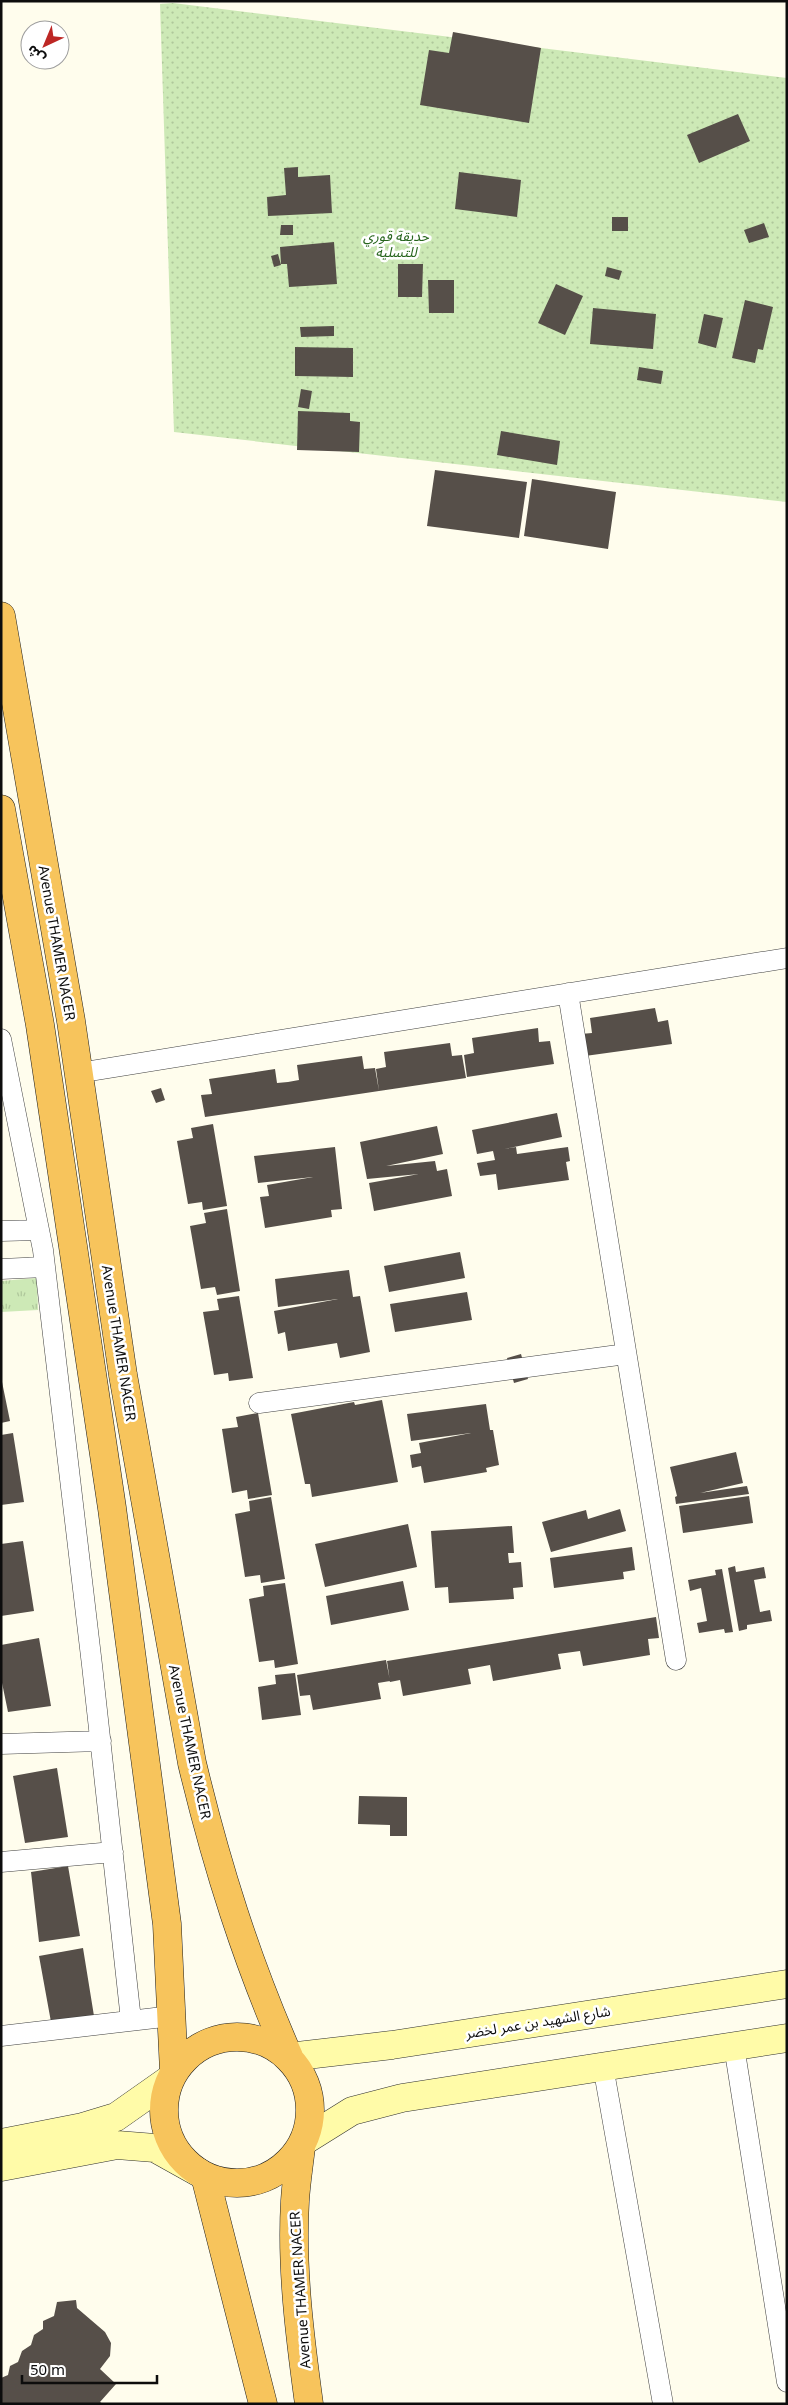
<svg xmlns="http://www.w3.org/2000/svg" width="788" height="2405" font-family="Georgia,'Noto Sans Arabic',serif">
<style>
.grass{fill:url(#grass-tufts)}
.park{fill:url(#park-dots)}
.building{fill:#564f49}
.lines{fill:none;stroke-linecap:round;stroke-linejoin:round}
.minor-casing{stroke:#404040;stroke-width:21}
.secondary-casing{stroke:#2f2f2f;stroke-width:29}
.trunk-casing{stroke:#1e1e1e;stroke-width:29}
.minor{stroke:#fff;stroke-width:20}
.secondary{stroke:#fffba8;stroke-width:28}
.trunk{stroke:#f7c45c;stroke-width:28}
.labels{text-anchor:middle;stroke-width:5;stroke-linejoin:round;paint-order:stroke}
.park-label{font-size:14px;font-style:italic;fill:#27651d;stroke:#fff}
.street-label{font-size:14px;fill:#0d0d0d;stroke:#fff}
</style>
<defs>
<pattern id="grass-tufts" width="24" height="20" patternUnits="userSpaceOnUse" patternTransform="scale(1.25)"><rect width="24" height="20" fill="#cde9b6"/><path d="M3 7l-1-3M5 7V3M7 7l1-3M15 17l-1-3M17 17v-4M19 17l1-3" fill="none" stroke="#afc79b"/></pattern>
<pattern id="park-dots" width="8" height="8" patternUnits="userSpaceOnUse" patternTransform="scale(1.25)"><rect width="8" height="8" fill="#cde9b6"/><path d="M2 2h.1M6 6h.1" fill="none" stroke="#afc79b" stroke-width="1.8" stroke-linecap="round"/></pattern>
</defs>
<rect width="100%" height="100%" fill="#fffded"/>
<path class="grass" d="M 37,1278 L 38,1310 L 1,1312 L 1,1281 Z"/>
<path class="park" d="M 173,3 L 787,78 L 787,502 L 174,432 L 160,4 Z"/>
<path class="building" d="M 453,32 L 541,48 L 529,123 L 420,105 L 429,50 L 449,53 Z
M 738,114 L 750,141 L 699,163 L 687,135 Z
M 298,167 L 298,177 L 330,175 L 332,213 L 268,216 L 267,197 L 286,195 L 284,168 Z
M 459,172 L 521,180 L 517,217 L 455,209 Z
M 612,217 L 628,217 L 628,231 L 612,231 Z
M 764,223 L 769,237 L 749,243 L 744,230 Z
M 281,225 L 293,225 L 293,235 L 280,235 Z
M 334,242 L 337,284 L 289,287 L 287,264 L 281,264 L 280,247 Z
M 278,254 L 281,265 L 274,267 L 271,256 Z
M 398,264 L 423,264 L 422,297 L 398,297 Z
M 607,267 L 622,271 L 619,280 L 605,276 Z
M 428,280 L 454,280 L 454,313 L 429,313 Z
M 556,284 L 583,296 L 565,335 L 538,323 Z
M 745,300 L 773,307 L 763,350 L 758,349 L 755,363 L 732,358 Z
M 593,308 L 656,314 L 653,349 L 590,344 Z
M 704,314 L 723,318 L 716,348 L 698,343 Z
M 334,326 L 334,336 L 301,337 L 300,327 Z
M 295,347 L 353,348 L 353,377 L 295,376 Z
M 639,367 L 663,371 L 661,384 L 637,380 Z
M 301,389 L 312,391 L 309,409 L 298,407 Z
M 298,411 L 350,413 L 350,421 L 360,422 L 359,452 L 297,450 Z
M 501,431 L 560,441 L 557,465 L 497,455 Z
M 435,470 L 527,482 L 519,538 L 427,526 Z
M 532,479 L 616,492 L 608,549 L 524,536 Z
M 655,1008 L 658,1022 L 668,1020 L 672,1044 L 585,1056 L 581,1034 L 592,1033 L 590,1018 Z
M 538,1028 L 539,1042 L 550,1041 L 554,1064 L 467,1077 L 464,1055 L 474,1053 L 472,1038 Z
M 450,1043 L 452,1056 L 462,1055 L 466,1078 L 379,1091 L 376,1069 L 386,1067 L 384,1052 Z
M 362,1056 L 364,1069 L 375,1068 L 379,1091 L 205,1117 L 201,1095 L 212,1094 L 209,1079 L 275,1069 L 277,1083 L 288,1082 L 299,1080 L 297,1065 Z
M 161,1088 L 165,1100 L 156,1103 L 151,1091 Z
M 557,1113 L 562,1137 L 504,1149 L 516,1147 L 517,1154 L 568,1147 L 570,1161 L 566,1162 L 569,1180 L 498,1190 L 496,1174 L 480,1176 L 477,1163 L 495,1160 L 493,1151 L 477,1154 L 472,1130 Z
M 213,1124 L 227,1206 L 203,1210 L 202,1202 L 188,1204 L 177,1141 L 193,1138 L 191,1128 Z
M 437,1126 L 443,1154 L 386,1166 L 435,1161 L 437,1171 L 447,1169 L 452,1196 L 374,1211 L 369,1183 L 419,1174 L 367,1179 L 360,1142 Z
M 335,1147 L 342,1209 L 331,1210 L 332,1217 L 265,1228 L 260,1197 L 269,1196 L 267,1185 L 313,1177 L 258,1183 L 254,1156 Z
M 227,1209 L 240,1291 L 217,1295 L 215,1287 L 201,1289 L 190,1226 L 206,1223 L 204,1213 Z
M 460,1252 L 465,1278 L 389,1292 L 384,1266 Z
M 349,1270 L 353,1297 L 360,1296 L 370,1352 L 340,1358 L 337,1343 L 288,1351 L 285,1332 L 278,1334 L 274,1311 L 338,1299 L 278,1307 L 275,1279 Z
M 467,1292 L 472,1320 L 395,1332 L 390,1304 Z
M 239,1296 L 253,1378 L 229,1381 L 228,1373 L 214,1375 L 203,1312 L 219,1310 L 217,1299 Z
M 521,1354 L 528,1379 L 514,1383 L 507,1358 Z
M 1,1377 L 10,1421 L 1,1423 Z
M 382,1400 L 398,1482 L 312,1497 L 310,1484 L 305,1484 L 291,1414 L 354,1402 L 355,1405 Z
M 486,1404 L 490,1430 L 493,1430 L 499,1465 L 486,1468 L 487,1472 L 424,1483 L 421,1466 L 412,1468 L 410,1455 L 421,1453 L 419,1443 L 471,1433 L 411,1441 L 407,1414 Z
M 258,1413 L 272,1495 L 248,1499 L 247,1490 L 232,1493 L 222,1429 L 238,1427 L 236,1417 Z
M 13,1433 L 24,1502 L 1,1505 L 1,1435 Z
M 736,1452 L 743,1483 L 700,1493 L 747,1486 L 749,1494 L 676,1504 L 675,1497 L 677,1496 L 670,1467 Z
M 749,1496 L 753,1523 L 683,1533 L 679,1506 Z
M 271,1497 L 285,1579 L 261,1583 L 260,1575 L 245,1577 L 235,1514 L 250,1511 L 249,1501 Z
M 620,1509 L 626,1531 L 551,1552 L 542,1522 L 586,1510 L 588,1519 Z
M 408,1524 L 417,1567 L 325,1587 L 315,1544 Z
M 512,1526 L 514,1553 L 508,1553 L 509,1563 L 521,1562 L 523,1587 L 513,1588 L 514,1599 L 449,1603 L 448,1587 L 435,1588 L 431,1531 Z
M 23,1541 L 34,1611 L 1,1616 L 1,1544 Z
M 632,1547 L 635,1570 L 623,1572 L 624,1579 L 554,1588 L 550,1558 Z
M 735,1566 L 736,1572 L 764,1567 L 766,1578 L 754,1580 L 760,1612 L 770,1610 L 772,1621 L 747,1625 L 747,1629 L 739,1631 L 728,1568 Z
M 722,1569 L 733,1632 L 725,1633 L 724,1629 L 699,1633 L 697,1623 L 707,1621 L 701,1588 L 690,1591 L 688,1580 L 716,1575 L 715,1570 Z
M 403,1581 L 409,1610 L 331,1625 L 326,1596 Z
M 285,1583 L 298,1664 L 275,1668 L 274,1660 L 259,1662 L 249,1599 L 264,1596 L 263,1586 Z
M 656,1617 L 659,1638 L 648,1639 L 650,1655 L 583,1666 L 580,1651 L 558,1654 L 561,1669 L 493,1681 L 490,1665 L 468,1669 L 471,1684 L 403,1696 L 400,1680 L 390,1682 L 387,1661 Z
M 39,1638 L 51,1706 L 8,1712 L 1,1678 L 1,1645 Z
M 386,1660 L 390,1681 L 378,1683 L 381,1699 L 313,1710 L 310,1695 L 300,1696 L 297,1675 Z
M 295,1673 L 301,1715 L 262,1720 L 258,1687 L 276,1684 L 275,1675 Z
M 57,1768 L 68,1837 L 25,1843 L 13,1776 Z
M 359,1796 L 407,1797 L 407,1836 L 390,1836 L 390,1825 L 358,1824 Z
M 68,1866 L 80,1936 L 39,1942 L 31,1872 Z
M 83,1948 L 94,2016 L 51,2022 L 39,1956 Z
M 76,2300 L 77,2308 L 105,2332 L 111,2343 L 110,2356 L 100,2369 L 116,2384 L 100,2402 L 103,2404 L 1,2404 L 1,2378 L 8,2375 L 10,2366 L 18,2362 L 22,2351 L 31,2345 L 34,2335 L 43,2329 L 43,2321 L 54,2316 L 57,2302 Z"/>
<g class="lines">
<defs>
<path id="minor" d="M 568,993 L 676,1660
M 1,1039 L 43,1250 L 92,1665 L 131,2020
M 78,1073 L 787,958
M 1,1231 L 39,1230
M 1,1269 L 45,1267
M 259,1403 L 626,1354
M 1,1744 L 101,1741
M 1,1862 L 113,1852
M 1,2036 L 172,2016
M 734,2046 L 787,2382
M 603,2066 L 663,2404"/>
<path id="secondary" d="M 289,2057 L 392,2045 L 787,1984
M 304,2141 L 352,2111 L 402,2098 L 787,2038
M 1,2143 L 83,2127 L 116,2117 L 170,2079
M 1,2167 L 117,2145 L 155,2148 L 198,2172"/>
<path id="trunk" d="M 1,616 L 71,1021 L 123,1375 L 192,1763 C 217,1867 246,1959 289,2057
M 1,809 L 40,1025 L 112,1508 L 167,1924 L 174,2072
M164 2110a73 73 0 1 1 146 0a73 73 0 1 1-146 0Z
M 301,2147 C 299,2165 296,2183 295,2201 C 291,2268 300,2338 309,2404
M 205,2176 L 263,2404"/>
</defs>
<use href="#minor" class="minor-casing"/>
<use href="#secondary" class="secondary-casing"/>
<use href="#trunk" class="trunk-casing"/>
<use href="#minor" class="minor"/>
<use href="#secondary" class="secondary"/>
<use href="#trunk" class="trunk"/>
</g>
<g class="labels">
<g class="park-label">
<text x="396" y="241">حديقة قوري<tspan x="396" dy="16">للتسلية</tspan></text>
</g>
<g class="street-label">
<text transform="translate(57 943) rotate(80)" y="5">Avenue THAMER NACER</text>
<text transform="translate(119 1343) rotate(81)" y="5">Avenue THAMER NACER</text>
<text transform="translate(190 1742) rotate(78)" y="5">Avenue THAMER NACER</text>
<text transform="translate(538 2022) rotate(-9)" y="5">شارع الشهيد بن عمر لخضر</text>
<text transform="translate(300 2290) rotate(-94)" y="5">Avenue THAMER NACER</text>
</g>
</g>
<rect width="788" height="2405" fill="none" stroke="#0d0d0d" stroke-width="5"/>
<g transform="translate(45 45) rotate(224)"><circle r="24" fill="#ffffff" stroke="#9e9e9e"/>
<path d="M0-4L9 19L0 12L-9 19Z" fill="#bd2724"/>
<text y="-8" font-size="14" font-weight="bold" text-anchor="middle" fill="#0d0d0d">ش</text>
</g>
<path d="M22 2375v8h135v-8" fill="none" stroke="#0d0d0d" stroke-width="2.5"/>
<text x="30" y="2375" font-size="15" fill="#0d0d0d" stroke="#ffffff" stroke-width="4" paint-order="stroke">50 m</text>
</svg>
